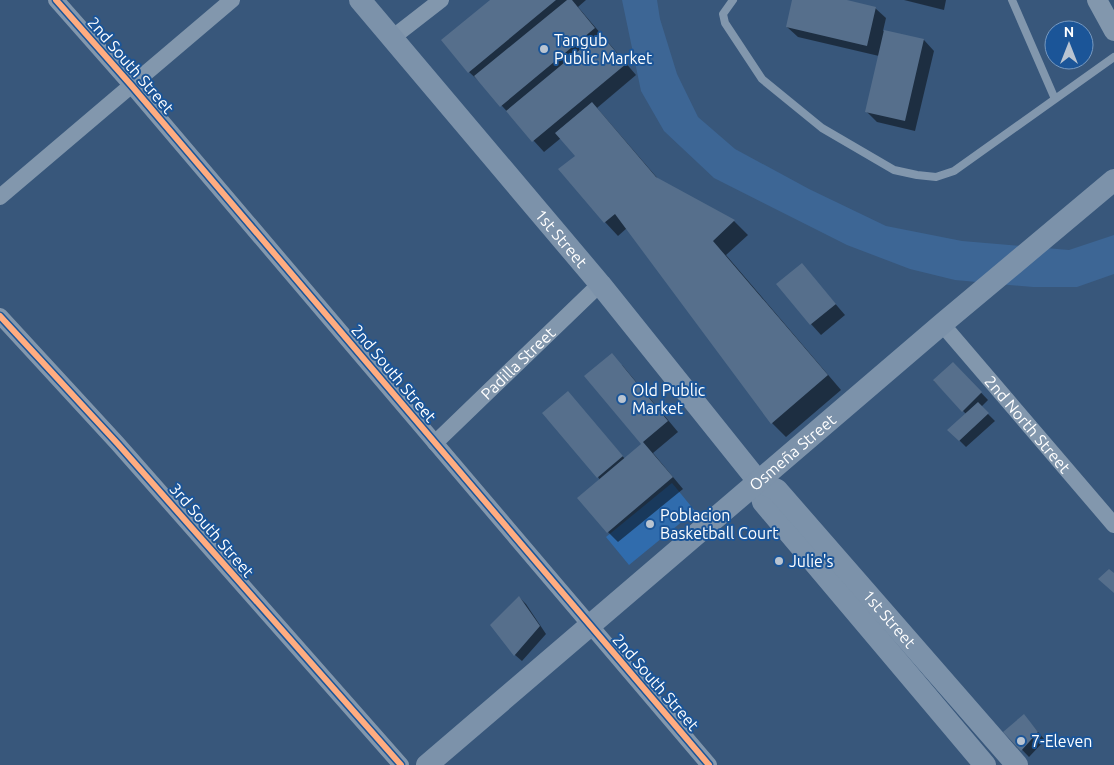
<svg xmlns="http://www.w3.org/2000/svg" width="1114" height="765" font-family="Ubuntu,sans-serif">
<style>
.green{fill:#306cad}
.water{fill:#3d6695}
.shadow{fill:#0007}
.building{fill:#566f8c}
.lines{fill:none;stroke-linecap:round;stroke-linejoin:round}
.service{stroke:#8297ad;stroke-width:8}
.minor{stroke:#8297ad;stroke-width:16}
.tertiary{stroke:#8297ad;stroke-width:20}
.secondary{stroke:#7c92aa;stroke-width:22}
.cycleway-casing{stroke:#1b5598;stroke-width:9}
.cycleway{stroke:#ffac80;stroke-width:6}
.poi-dot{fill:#b9c4d1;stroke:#1b5598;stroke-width:2}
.labels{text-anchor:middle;stroke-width:4;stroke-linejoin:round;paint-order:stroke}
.poi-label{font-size:16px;fill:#fff;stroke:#1b5598;text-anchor:start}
.street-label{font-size:16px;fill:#fff;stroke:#1b5598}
</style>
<rect width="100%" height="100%" fill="#38577b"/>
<path class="green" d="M 672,483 L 695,511 L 629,565 L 606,537 Z"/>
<path class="water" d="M 622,0 L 657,0 L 660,19 L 677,74 L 698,117 L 735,149 L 809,189 L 886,226 L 962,241 L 1069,250 L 1114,235 L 1114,274 L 1077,287 L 1033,287 L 955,280 L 910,269 L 847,245 L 714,178 L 664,131 L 641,91 Z"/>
<path class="shadow" d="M 492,0 L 586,0 L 578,7 L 636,75 L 597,108 L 659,180 L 734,221 L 748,235 L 726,255 L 841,390 L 786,437 L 772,423 L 627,228 L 618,236 L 605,222 L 576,156 L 561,138 L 544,152 L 483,85 L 469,72 Z
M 794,0 L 842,0 L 875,8 L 886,18 L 883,31 L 924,40 L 934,51 L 915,131 L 877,122 L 866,111 L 879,56 L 798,37 L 787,27 Z
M 904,0 L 946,0 L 944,10 Z
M 801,264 L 845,315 L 821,335 L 811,324 Z
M 953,363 L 988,400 L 981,407 L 995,421 L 966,447 L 949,430 L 966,414 L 934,381 Z
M 622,365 L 678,432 L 653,453 L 683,489 L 618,542 L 608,532 L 600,480 L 598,477 L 568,393 L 625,459 L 643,445 Z
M 519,597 L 526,604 L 546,634 L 522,661 L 515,655 Z
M 1024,716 L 1045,740 L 1029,757 L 1005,732 Z"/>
<path class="building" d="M 490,0 L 556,0 L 468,73 L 441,40 Z
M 567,0 L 572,0 L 595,28 L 500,107 L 474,76 Z
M 792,0 L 847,0 L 876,7 L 867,46 L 786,27 Z
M 884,30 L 924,39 L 905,121 L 865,112 Z
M 600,33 L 626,64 L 532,142 L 506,111 Z
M 592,102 L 656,177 L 735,220 L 713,241 L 828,375 L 771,424 L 615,214 L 604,223 L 558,169 L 575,156 L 555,133 Z
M 802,263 L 836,304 L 810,325 L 776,284 Z
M 612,353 L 668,421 L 643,442 L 673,477 L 607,533 L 577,498 L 641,444 L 584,376 Z
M 953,362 L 982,392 L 962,412 L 933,380 Z
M 568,391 L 623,456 L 597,478 L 542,413 Z
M 978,402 L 989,413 L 959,441 L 947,430 Z
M 1109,569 L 1114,573 L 1114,593 L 1098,579 Z
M 519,596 L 540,626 L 514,656 L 490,625 Z
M 1024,714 L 1038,732 L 1021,751 L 1003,732 Z"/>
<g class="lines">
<path class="service" d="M 733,0 L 723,14 L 725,23 L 762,79 L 822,128 L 894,170 L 917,175 L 936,177 L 954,171 L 1114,57
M 1012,0 L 1055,99"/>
<g class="minor">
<path d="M 56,0 L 131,85 L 709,765"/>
<path d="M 392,38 L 441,0"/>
<path d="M 0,197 L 232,0"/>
<path d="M 0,316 L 117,443 L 401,765"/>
<path id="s1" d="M 942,324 L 1114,525"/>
<path id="s2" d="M 435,443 L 600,284"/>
</g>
<path class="tertiary" d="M 1097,0 L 1114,31"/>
<g class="secondary">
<path id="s3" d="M 360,0 L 600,284 L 758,481 L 763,502 L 985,765"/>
<path id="s4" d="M 758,481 L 777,490 L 1017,765"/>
<path id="s5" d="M 427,765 L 942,324 L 1114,180"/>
</g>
<defs>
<path id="cycleway" d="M 56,0 L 131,85 L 709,765
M 0,316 L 117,443 L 401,765"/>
</defs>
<use href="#cycleway" class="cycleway-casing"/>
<use href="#cycleway" class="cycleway"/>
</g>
<g class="poi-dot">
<circle cx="544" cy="49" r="5"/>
<circle cx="622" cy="399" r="5"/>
<circle cx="650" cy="524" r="5"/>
<circle cx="779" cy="561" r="5"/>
<circle cx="1021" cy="741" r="5"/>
</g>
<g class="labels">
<g class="poi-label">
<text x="554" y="46">Tangub<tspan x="554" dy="18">Public Market</tspan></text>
<text x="632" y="396">Old Public<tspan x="632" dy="18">Market</tspan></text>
<text x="660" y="521">Poblacion<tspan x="660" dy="18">Basketball Court</tspan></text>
<text x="789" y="567">Julie's</text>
<text x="1031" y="747">7-Eleven</text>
</g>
<g class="street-label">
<text transform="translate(131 65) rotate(49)" y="6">2nd South Street</text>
<text dy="6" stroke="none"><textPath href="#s3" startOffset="312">1st Street</textPath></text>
<text dy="6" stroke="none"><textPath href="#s2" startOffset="115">Padilla Street</textPath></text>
<text transform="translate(394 373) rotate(50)" y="6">2nd South Street</text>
<text dy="6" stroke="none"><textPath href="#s1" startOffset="132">2nd North Street</textPath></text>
<text dy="6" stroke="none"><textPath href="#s5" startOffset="481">Osmeña Street</textPath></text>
<text transform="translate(212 530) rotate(49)" y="6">3rd South Street</text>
<text dy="6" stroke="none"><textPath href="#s4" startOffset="192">1st Street</textPath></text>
<text transform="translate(656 682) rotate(49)" y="6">2nd South Street</text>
</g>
</g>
<g transform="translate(1069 45)"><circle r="24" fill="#1b5598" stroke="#7699c1"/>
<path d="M0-4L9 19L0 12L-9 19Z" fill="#b9c4d1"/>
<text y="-8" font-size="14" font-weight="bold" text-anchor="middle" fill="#ffffff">N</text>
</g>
</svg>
